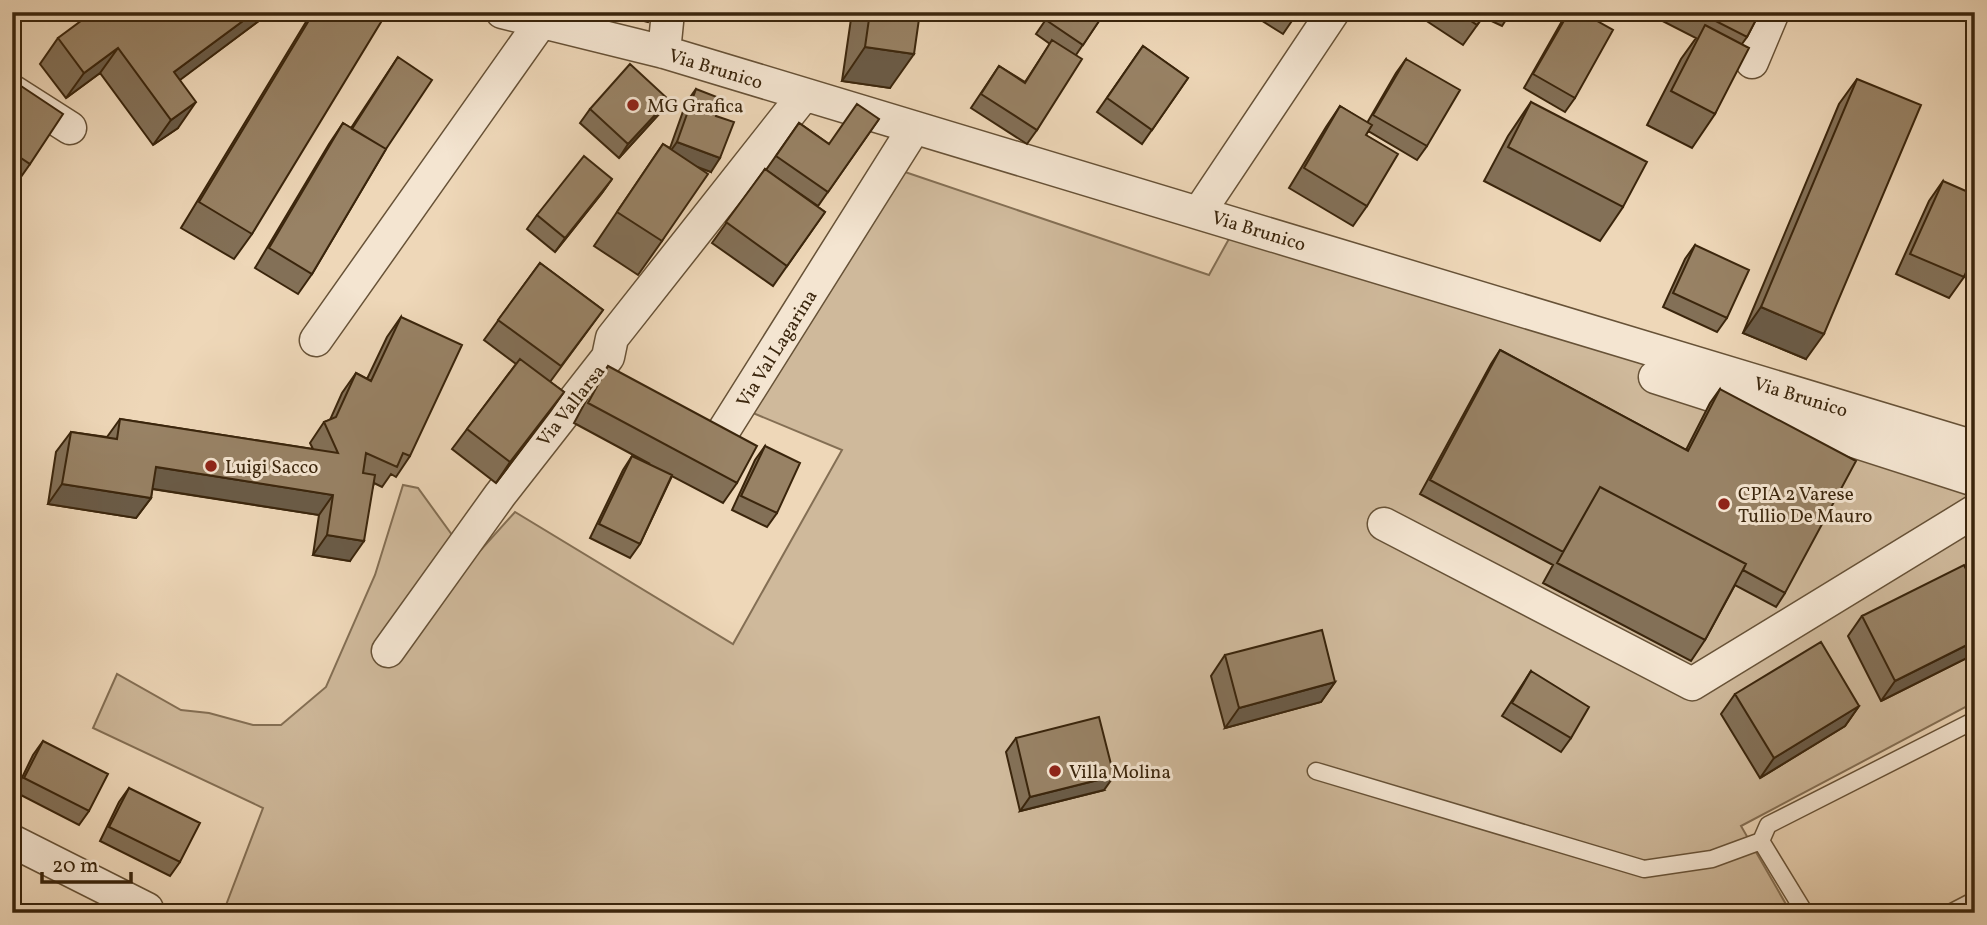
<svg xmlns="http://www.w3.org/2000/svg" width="1987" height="925" font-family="Vollkorn,serif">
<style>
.green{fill:#cfb99b;stroke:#846f54;stroke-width:2}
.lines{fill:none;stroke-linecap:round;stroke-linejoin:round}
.lane-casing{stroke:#675237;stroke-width:19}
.street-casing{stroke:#675237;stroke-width:35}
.lane{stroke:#f4e5d1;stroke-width:16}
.street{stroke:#f4e5d1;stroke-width:32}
.wall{fill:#837057;stroke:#3a250c;stroke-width:2}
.shaded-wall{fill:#6a5b47;stroke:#3a250c;stroke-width:2}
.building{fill:#988265;stroke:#3a250c;stroke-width:2}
.poi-dot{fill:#8f2418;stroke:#f4e5d1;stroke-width:2.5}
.labels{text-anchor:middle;stroke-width:6;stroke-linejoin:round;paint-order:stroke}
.street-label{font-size:19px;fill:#3a250c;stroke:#f4e5d1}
.poi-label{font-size:19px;fill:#3a250c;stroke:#f4e5d1;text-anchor:start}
</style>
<rect width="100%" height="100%" fill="#eed7b8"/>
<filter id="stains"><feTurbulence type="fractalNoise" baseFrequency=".00286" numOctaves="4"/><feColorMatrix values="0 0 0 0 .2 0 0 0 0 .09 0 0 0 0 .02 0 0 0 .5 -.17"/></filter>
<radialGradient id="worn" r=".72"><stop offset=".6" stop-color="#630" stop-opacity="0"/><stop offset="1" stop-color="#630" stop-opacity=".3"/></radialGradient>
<path class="green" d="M 905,172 L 1209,275 L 1235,228 L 1975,456 L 1975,702 L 1741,826 L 1791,913 L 223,913 L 263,808 L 93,728 L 117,674 L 181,710 L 209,713 L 253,725 L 281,725 L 326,687 L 375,575 L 403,485 L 418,488 L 471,561 L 515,512 L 733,644 L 842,450 L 753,413 Z"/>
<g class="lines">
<defs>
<path id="lane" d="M 1316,771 L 1644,869 L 1712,859 L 1761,841
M 1805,913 L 1761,841 L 1768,825 L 1975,720
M 1950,913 L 1975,900"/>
<path id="street" d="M 502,12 L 664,52 L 1975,447
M 664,52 L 668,12
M 1752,62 L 1773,12
M 12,91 L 70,128
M 1200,211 L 1333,12
M 316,340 L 541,22
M 1655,377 L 1975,480
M 695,436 L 714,446 L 914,128
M 1384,524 L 1692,684 L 1975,511
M 388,651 L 500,495 L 608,357 L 612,338 L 803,96
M 12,841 L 147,909"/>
</defs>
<use href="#lane" class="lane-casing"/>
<use href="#street" class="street-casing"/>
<use href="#lane" class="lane"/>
<use href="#street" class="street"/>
</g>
<path class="wall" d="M 312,12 L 364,12 L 252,234 L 234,259 L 181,228 Z
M 852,12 L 920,12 L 890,88 L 842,81 Z
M 1051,12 L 1105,12 L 1076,55 L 1037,130 L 1027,144 L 971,108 L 999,66 L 1025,82 L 1050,44 L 1036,34 Z
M 1248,12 L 1298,12 L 1283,34 Z
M 1413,12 L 1511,12 L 1502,26 L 1483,17 L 1463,45 Z
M 1568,12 L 1581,12 L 1575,98 L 1565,112 L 1524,88 L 1562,21 Z
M 1645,12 L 1760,12 L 1747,37 L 1742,44 L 1715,114 L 1692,148 L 1647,125 L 1681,59 L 1696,38 Z
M 260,20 L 179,80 L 178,128 L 153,145 L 100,73 L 66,98 L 40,64 L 58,38 Z
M 1143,46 L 1188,78 L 1142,144 L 1097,112 Z
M 398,57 L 386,149 L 312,274 L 298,294 L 255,268 L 329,144 L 343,123 L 351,128 Z
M 1406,59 L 1427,146 L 1417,160 L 1368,131 L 1366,135 L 1367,206 L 1353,226 L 1289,188 L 1326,127 L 1340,106 L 1367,123 L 1396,73 Z
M 1857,79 L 1806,359 L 1743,333 L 1839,104 Z
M 12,86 L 30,164 L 16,184 L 12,182 Z
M 696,89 L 716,116 L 711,172 L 698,167 L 662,241 L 638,275 L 594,246 L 663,144 L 670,148 L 686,103 Z
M 1531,102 L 1623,207 L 1600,241 L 1484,181 L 1508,136 Z
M 590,109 L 659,114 L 619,158 L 580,123 Z
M 879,119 L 818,206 L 766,170 L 799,123 L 829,144 Z
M 765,169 L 825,212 L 773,286 L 712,243 Z
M 612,179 L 602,193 L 555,252 L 527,229 L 537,215 Z
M 1943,181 L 1964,277 L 1949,298 L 1896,274 L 1929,201 Z
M 1695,245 L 1727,318 L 1717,332 L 1663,307 L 1685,259 Z
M 540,263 L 603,310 L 550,382 L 564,392 L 496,483 L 452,449 L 516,364 L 484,340 Z
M 401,317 L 410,456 L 396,477 L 391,474 L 382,487 L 374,483 L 350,561 L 313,555 L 319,515 L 152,489 L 151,498 L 136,518 L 48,504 L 56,452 L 71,432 L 107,437 L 120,419 L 313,449 L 310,443 L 324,422 L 330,420 L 342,393 L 356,373 L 367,379 L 387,337 Z
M 1500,350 L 1686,450 L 1710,403 L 1720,389 L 1785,593 L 1776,607 L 1735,585 L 1705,640 L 1691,661 L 1543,583 L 1553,565 L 1420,494 L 1491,364 Z
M 608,366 L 737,483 L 723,503 L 672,476 L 640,544 L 630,558 L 590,538 L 623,470 L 632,456 L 650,464 L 574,423 L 594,386 Z
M 765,446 L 777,513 L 767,527 L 732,510 L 755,460 Z
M 1975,587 L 1975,654 L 1881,701 L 1848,636 L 1862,616 Z
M 1225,655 L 1335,682 L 1321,702 L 1225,728 L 1211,676 Z
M 1531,671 L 1571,738 L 1561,752 L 1502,716 Z
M 1735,694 L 1859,706 L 1845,726 L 1760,778 L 1721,714 Z
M 1016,738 L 1104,790 L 1020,811 L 1006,752 Z
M 43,741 L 89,811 L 79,825 L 15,792 L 33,755 Z
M 129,788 L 180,862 L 170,876 L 100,841 L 119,802 Z"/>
<path class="shaded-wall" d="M 255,12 L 266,12 L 260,20 L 156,98 L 174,72 Z
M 611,12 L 655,12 L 648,22 Z
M 865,47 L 914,54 L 890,88 L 842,81 Z
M 118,48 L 100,73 L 66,98 L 84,73 Z
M 669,100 L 659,114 L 619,158 L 628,144 Z
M 196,102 L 178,128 L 153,145 L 171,120 Z
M 677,142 L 720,158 L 711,172 L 667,156 Z
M 612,179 L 602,193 L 555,252 L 565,238 Z
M 1761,307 L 1824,334 L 1806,359 L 1743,333 Z
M 564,392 L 550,412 L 496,483 L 510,462 Z
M 156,467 L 333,495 L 319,515 L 141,487 Z
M 62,484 L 151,498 L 136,518 L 48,504 Z
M 327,535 L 364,541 L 350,561 L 313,555 Z
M 1975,641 L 1975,654 L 1881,701 L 1895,681 Z
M 1335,682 L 1321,702 L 1225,728 L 1239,708 Z
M 1859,706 L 1845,726 L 1760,778 L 1774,758 Z
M 1114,776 L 1104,790 L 1020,811 L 1030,797 Z"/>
<path class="building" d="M 93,12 L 255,12 L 174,72 L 196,102 L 171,120 L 118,48 L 84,73 L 58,38 Z
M 314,12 L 364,12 L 381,22 L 252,234 L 199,202 Z
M 870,12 L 920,12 L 914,54 L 865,47 Z
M 1052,12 L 1105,12 L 1083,45 L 1046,20 Z
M 1458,12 L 1486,12 L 1477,25 Z
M 1569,12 L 1581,12 L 1613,30 L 1575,98 L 1533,74 Z
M 1698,12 L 1760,12 L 1747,37 Z
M 1705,25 L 1749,48 L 1715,114 L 1671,91 Z
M 1052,40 L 1082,59 L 1037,130 L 981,94 L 999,66 L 1025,83 Z
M 1143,46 L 1188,78 L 1152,130 L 1107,98 Z
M 398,57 L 432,80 L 386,149 L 352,129 Z
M 1406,59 L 1460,90 L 1427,146 L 1373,115 Z
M 630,64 L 669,100 L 628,144 L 590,109 Z
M 1857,79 L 1921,105 L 1824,334 L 1761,307 Z
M 15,82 L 63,114 L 30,164 L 12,152 L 12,86 Z
M 696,89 L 722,99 L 716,116 L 734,122 L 720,158 L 677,142 Z
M 1531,102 L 1647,162 L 1623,207 L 1508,147 Z
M 857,104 L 879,119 L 828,192 L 776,156 L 799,123 L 829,144 Z
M 1340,106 L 1372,125 L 1366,135 L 1398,154 L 1367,206 L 1304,168 Z
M 343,123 L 386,149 L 312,274 L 269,248 Z
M 663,144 L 708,174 L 662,241 L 617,212 Z
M 584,156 L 612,179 L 565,238 L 537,215 Z
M 765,169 L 825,212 L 787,266 L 726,222 Z
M 1943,181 L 1975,195 L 1975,252 L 1964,277 L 1910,254 Z
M 1695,245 L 1749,270 L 1727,318 L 1673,293 Z
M 540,263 L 603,310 L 561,366 L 498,320 Z
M 401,317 L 462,345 L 410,456 L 403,453 L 397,467 L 366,453 L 363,473 L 375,475 L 364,541 L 327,535 L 333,495 L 156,467 L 151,498 L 62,484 L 71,432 L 117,439 L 120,419 L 338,453 L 324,422 L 336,417 L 356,373 L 371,381 Z
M 1500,350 L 1688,451 L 1720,389 L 1856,461 L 1785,593 L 1743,570 L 1746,564 L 1600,487 L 1563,552 L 1430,480 Z
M 520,359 L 564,392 L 510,462 L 467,429 Z
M 608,366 L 757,446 L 737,483 L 588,403 Z
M 765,446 L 800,463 L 777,513 L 741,496 Z
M 632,456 L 672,475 L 640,544 L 599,524 Z
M 1600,487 L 1746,564 L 1705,640 L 1557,563 Z
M 1964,565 L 1975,587 L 1975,641 L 1895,681 L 1862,616 Z
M 1322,630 L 1335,682 L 1239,708 L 1225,655 Z
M 1821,642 L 1859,706 L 1774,758 L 1735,694 Z
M 1531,671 L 1589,707 L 1571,738 L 1512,703 Z
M 1099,717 L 1114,776 L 1030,797 L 1016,738 Z
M 43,741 L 108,774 L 89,811 L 24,778 Z
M 129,788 L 200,823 L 180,862 L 109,827 Z"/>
<g class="poi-dot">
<circle cx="633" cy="105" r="7"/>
<circle cx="211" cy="466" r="7"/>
<circle cx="1724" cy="504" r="7"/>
<circle cx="1055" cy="771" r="7"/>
</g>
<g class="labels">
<g class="street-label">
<text transform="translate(716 68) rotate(17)" y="7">Via Brunico</text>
<text transform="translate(1259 230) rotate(17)" y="7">Via Brunico</text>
<text transform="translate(776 348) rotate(-58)" y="7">Via Val Lagarina</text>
<text transform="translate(1801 396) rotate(17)" y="7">Via Brunico</text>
<text transform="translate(570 405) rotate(-52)" y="7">Via Vallarsa</text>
</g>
<g class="poi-label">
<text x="647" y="112">MG Grafica</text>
<text x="225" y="473">Luigi Sacco</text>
<text x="1738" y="500">CPIA 2 Varese<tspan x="1738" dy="22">Tullio De Mauro</tspan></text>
<text x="1069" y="778">Villa Molina</text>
</g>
</g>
<rect width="1987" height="925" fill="none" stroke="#eed7b8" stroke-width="42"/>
<rect x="14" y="14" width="1959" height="897" fill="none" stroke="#3a250c" stroke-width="3.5"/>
<rect x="21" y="21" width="1945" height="883" fill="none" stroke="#3a250c" stroke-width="2"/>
<path d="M42 872v10h89v-10" fill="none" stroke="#3a250c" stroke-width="3.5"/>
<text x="52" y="872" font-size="21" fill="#3a250c" stroke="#f4e5d1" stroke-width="5" paint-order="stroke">20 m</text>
<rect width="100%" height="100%" filter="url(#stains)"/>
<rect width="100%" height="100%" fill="url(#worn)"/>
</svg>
